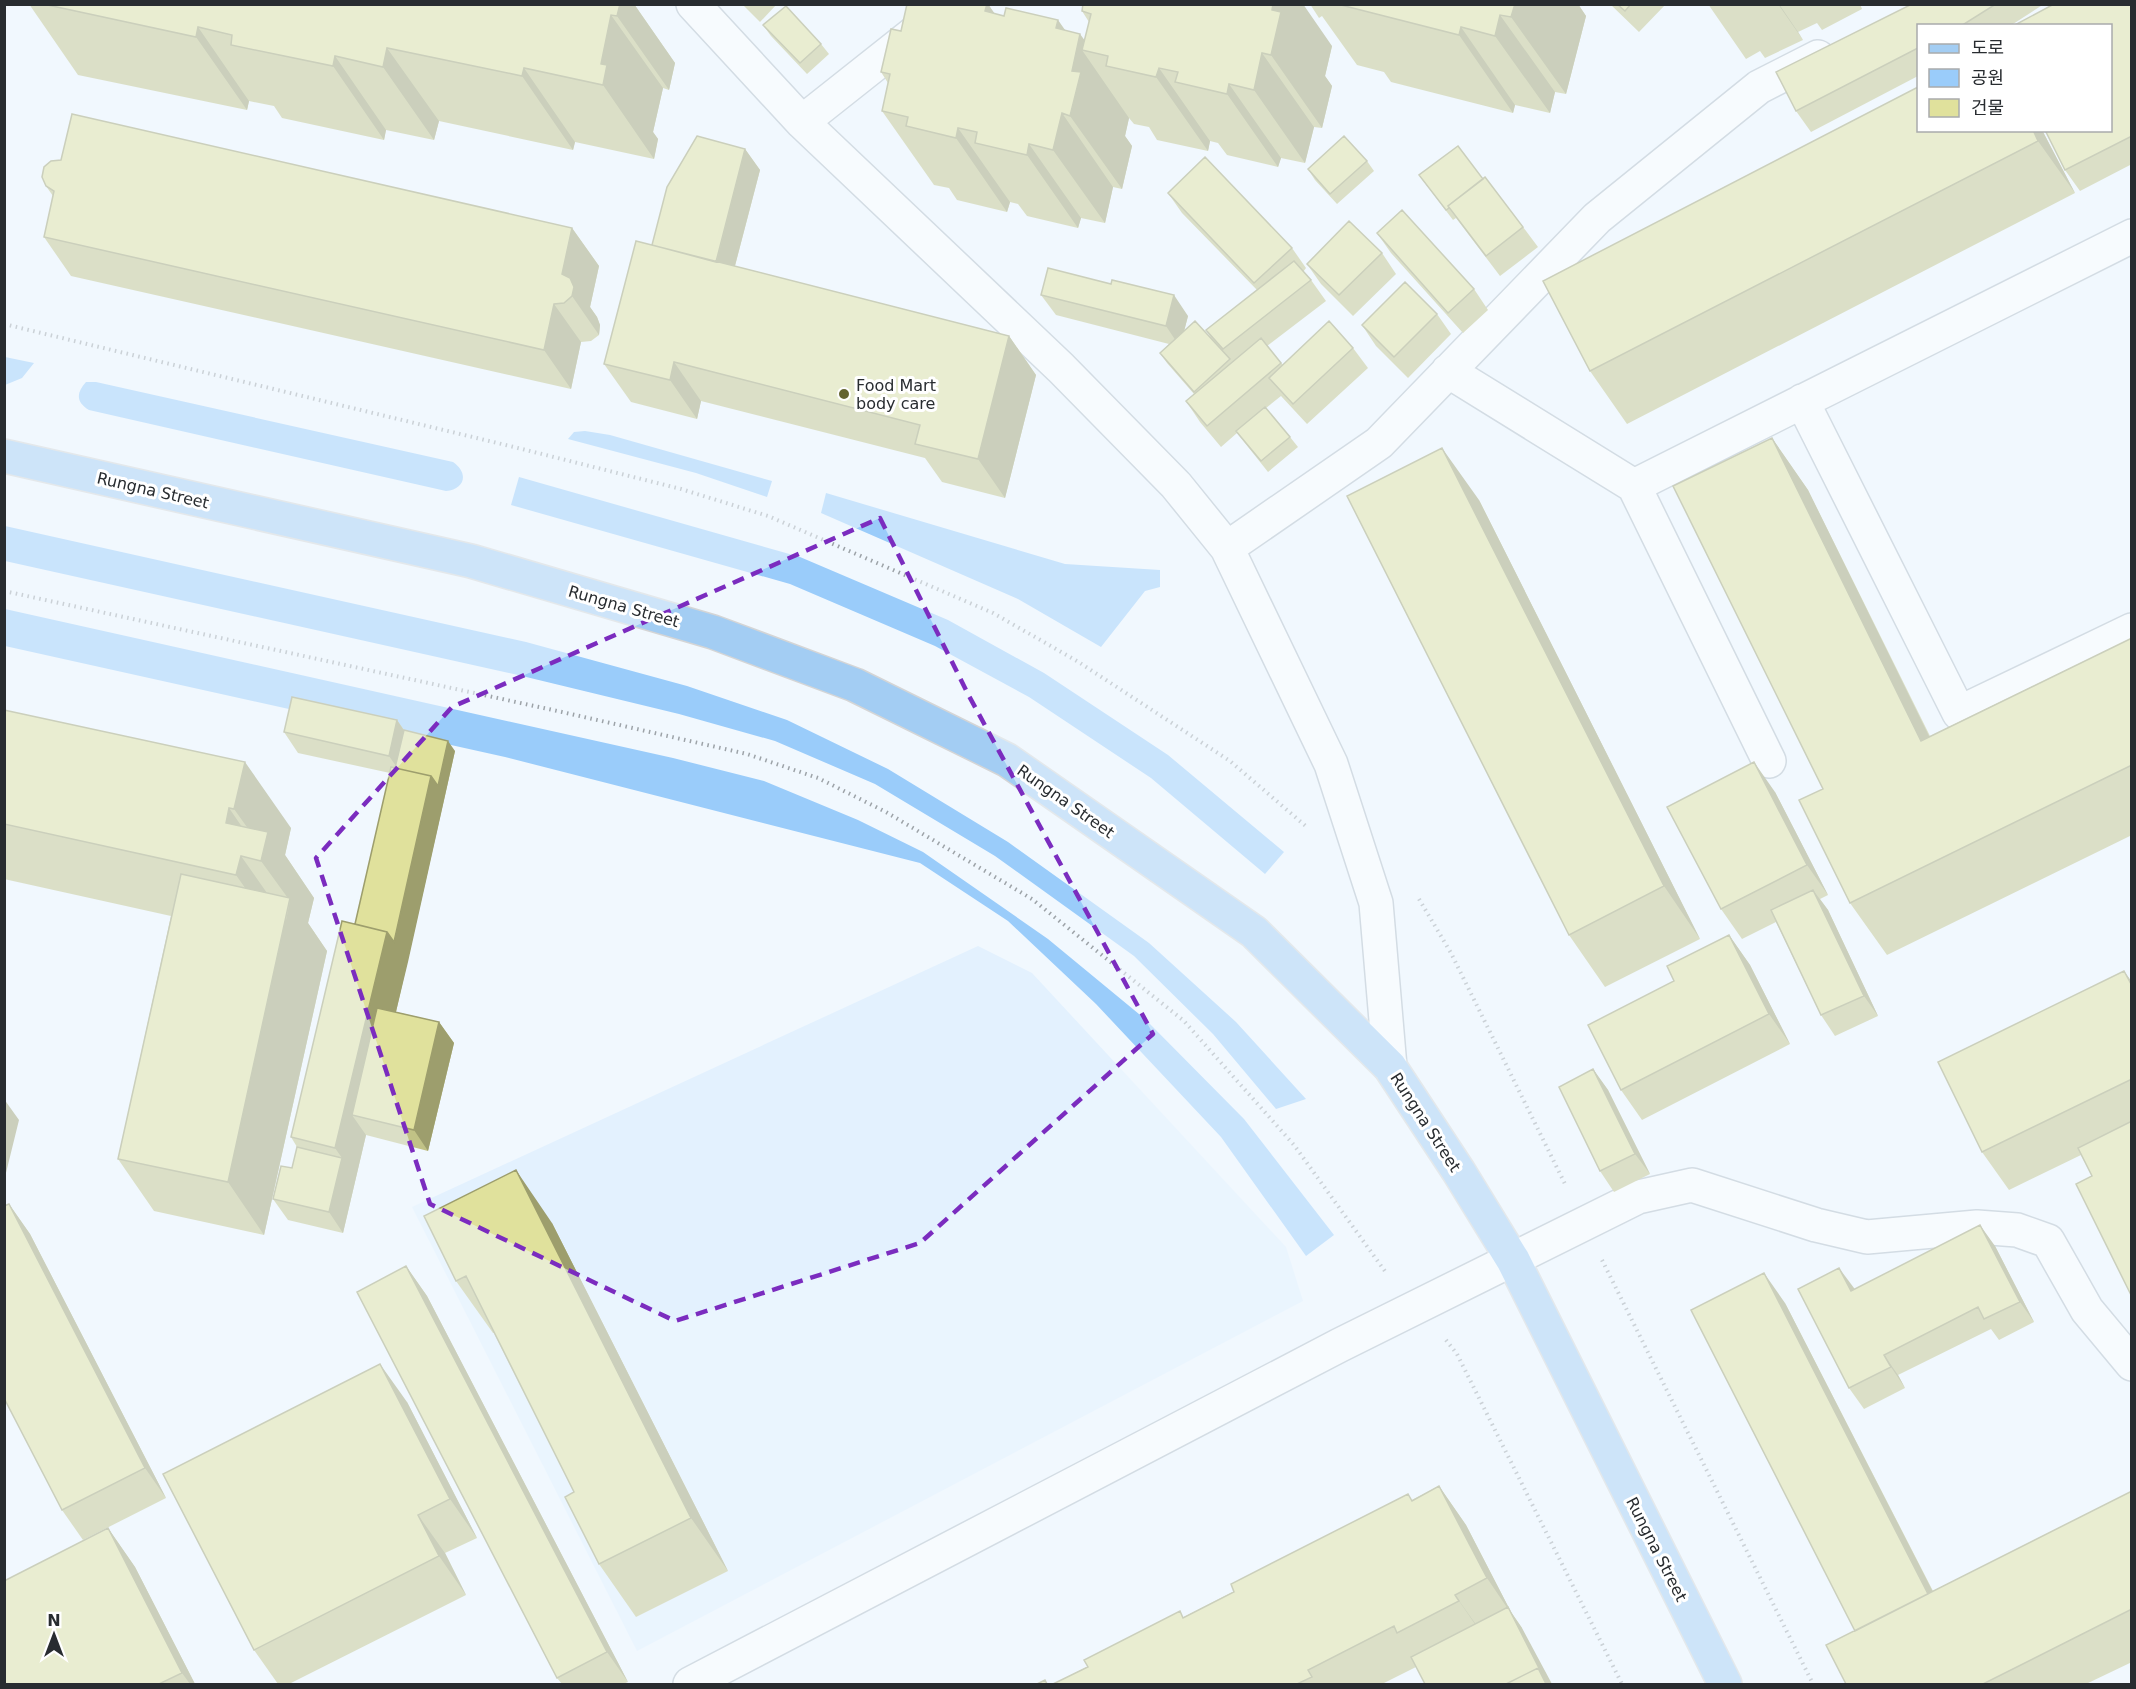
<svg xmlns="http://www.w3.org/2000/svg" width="2136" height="1689" font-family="'DejaVu Sans','Noto Sans KR',sans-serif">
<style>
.built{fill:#e3f1fe}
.green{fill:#9accfa}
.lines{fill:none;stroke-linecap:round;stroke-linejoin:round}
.minor-casing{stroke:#b0bbc5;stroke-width:36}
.major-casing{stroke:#d4d5d6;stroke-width:36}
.path{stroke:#9da3a8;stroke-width:4;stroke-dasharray:1.5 4.5;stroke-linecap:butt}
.minor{stroke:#fff;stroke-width:33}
.major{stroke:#a3cdf3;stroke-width:33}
.wall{fill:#c1c286}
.shaded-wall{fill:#9d9e6d}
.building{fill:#e0e19c;stroke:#9d9e6d;stroke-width:1.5}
.marked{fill:none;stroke:#7b2cbf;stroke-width:4.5;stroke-dasharray:12 8;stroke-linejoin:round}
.poi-dot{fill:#646431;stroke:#fff;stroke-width:2}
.labels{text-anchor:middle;stroke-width:6;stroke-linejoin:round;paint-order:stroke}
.poi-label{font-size:16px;fill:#282c30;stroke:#fff;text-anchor:start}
.street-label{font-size:16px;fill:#282c30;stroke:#fff}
</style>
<rect width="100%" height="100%" fill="#f1f8fe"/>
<path class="built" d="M 978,946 L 1032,973 L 1286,1247 L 1303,1301 L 637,1651 L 412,1207 Z"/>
<path class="green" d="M 5,357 L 34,363 L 22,378 L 5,385 Z
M 86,382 L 96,382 L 453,462 C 469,473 465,489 446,491 L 89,410 C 76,402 76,393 86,382 Z
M 585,431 L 610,435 L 772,481 L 767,497 L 696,473 L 568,439 L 574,432 Z
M 519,477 L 800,557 L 948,620 L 1044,673 L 1168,755 L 1284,852 L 1265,874 L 1151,778 L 1029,697 L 935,646 L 790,584 L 511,505 Z
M 826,493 L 1065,564 L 1160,570 L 1160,587 L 1145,591 L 1101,647 L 1018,599 L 821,513 Z
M 5,526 L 526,642 L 687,686 L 787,720 L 888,769 L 1008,842 L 1149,943 L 1236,1022 L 1306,1099 L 1276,1109 L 1213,1034 L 1134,956 L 995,856 L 875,784 L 775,741 L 679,714 L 518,675 L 5,561 Z
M 5,609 L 673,758 L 764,781 L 858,820 L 923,852 L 1048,939 L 1145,1019 L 1244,1119 L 1334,1235 L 1306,1256 L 1221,1137 L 1096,1004 L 1008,921 L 920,863 L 505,757 L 5,646 Z"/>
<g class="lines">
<defs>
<path id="minor" d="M 693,4 L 802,122 L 1061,368 L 1176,485 L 1227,548 L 1331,764 L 1376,903 L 1390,1067
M 802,122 L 951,4
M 1448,371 L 1634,486 L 1769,761
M 1802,401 L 1959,713 L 2132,630
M 1634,486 L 2132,236
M 1227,548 L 1379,443 L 1597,218 L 1759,87 L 1818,57
M 690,1684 L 1340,1345 L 1638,1197 L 1692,1185 L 1816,1225 L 1867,1237 L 1977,1227 L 2017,1230 L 2048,1241 L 2087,1310 L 2132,1364"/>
<path id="major" d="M 4,456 L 471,561 L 713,632 L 855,685 L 1007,760 L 1254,932 L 1390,1067 L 1459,1172 L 1513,1260 L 1725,1684"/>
</defs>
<use href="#minor" class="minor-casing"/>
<use href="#major" class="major-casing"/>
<path class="path" d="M 4,324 L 514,447 L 681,489 L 768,516 L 993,613 L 1077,661 L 1230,761 L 1308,828
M 4,591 L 562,712 L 747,754 L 818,778 L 886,812 L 1032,899 L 1184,1021 L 1294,1145 L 1387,1274
M 1419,899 L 1451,953 L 1566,1186
M 1602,1260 L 1813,1684
M 1446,1340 L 1457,1354 L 1622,1684"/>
<use href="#minor" class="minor"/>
<use href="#major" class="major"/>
</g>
<path class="wall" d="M 29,4 L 634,4 L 675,63 L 669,90 L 663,88 L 653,132 L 658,139 L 654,159 L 575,142 L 573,150 L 439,121 L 434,140 L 386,130 L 384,140 L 282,118 L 274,106 L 249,101 L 247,110 L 78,75 Z
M 742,4 L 777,4 L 760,22 Z
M 907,4 L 988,4 L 994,14 L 1065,30 L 1085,40 L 1089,22 L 1082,11 L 1332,46 L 1325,76 L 1332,86 L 1322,128 L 1314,127 L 1305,163 L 1281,158 L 1278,167 L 1227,155 L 1218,143 L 1210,141 L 1208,151 L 1157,140 L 1149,127 L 1134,124 L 1129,118 L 1125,136 L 1132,146 L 1122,189 L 1113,187 L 1105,223 L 1081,218 L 1078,228 L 1027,216 L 1018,204 L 1010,202 L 1007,212 L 957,200 L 949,188 L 934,185 L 882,111 L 888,83 L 881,72 L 901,31 Z
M 1310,4 L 1578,4 L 1586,16 L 1566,94 L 1555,92 L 1550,113 L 1515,105 L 1513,113 L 1391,82 L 1384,72 L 1357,65 L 1322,16 L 1319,18 Z
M 1610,4 L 1666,4 L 1639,32 Z
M 1708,4 L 1860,4 L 1862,9 L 1822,30 L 1817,23 L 1798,32 L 1803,40 L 1765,58 L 1760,51 L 1746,59 Z
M 1912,4 L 2044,4 L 2010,26 L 1918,26 L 1918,76 L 1811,132 L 1796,111 Z
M 2132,4 L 2132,164 L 2080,191 L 2065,170 Z
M 763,25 L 821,44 L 829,54 L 807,74 L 771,36 Z
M 1918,130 L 2042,130 L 2075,193 L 1627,424 L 1590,371 Z
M 745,149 L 760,170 L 735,266 L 1009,336 L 1036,375 L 1005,498 L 942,482 L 925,458 L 701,401 L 697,419 L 631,402 L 604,364 L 652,245 Z
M 1367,161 L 1374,171 L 1337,204 L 1315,180 L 1308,169 Z
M 1419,175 L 1483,179 L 1523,227 L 1538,247 L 1500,276 L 1456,218 L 1453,220 Z
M 46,186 L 572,228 L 599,266 L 590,307 L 597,317 L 600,325 L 599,335 L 591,341 L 581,342 L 571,389 L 71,276 L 44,237 L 53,196 Z
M 1168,193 L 1292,248 L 1306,268 L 1303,272 L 1311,280 L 1326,301 L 1267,346 L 1283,365 L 1353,348 L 1368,368 L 1307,424 L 1281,396 L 1266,408 L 1290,437 L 1298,447 L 1268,472 L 1237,433 L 1221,447 L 1200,422 L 1186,401 L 1194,394 L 1167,363 L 1160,353 L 1169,344 L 1056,315 L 1041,295 L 1188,316 L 1184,331 L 1211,338 L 1206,330 L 1257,290 L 1182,213 Z
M 1377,233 L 1474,289 L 1488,310 L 1463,333 L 1391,253 Z
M 1382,253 L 1396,274 L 1353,316 L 1321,284 L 1307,264 Z
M 1437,314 L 1451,334 L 1408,378 L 1376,346 L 1362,325 Z
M 1772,438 L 1808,490 L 1930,736 L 2132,638 L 2132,835 L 1887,955 L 1850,903 L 1823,789 Z
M 1479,500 L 1700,939 L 1605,987 L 1569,935 Z
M 4,710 L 291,828 L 285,855 L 314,898 L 308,923 L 327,951 L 264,1235 L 154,1211 L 118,1159 L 171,916 L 4,879 Z
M 397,720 L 404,730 L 455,751 L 396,1012 L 439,1022 L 454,1043 L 428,1151 L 366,1135 L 343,1233 L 288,1220 L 273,1199 L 292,1168 L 297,1147 L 291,1137 L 355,924 L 390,773 L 298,753 L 284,732 Z
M 1775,792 L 1828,895 L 1820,899 L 1828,910 L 1878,1016 L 1835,1036 L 1821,1015 L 1776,922 L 1742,939 L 1721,909 Z
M 1729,935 L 1750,965 L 1790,1044 L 1642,1120 L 1621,1090 L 1674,981 Z
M 2132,982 L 2132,1297 L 2092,1176 L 2081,1155 L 2009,1190 L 1982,1152 Z
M 1593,1069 L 1608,1090 L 1650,1174 L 1614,1192 L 1600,1171 Z
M 9,1204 L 30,1234 L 166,1498 L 83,1540 L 62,1510 Z
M 552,1223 L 728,1571 L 636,1617 L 599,1564 L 574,1492 L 494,1333 L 493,1333 L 456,1281 Z
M 1995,1246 L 2034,1322 L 1999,1340 L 1991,1329 L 1898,1375 L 1905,1388 L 1864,1409 L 1849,1388 L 1854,1289 Z
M 406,1266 L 427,1296 L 628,1682 L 623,1684 L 562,1684 L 557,1678 Z
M 1785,1303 L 1933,1591 L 2132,1491 L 2132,1662 L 2086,1684 L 1846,1684 L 1855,1631 Z
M 407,1402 L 477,1538 L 445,1553 L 466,1595 L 289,1684 L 278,1684 L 254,1650 Z
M 1439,1486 L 1466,1525 L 1511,1612 L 1522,1628 L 1416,1667 L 1382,1684 L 1053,1684 Z
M 108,1528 L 135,1567 L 195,1684 L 4,1684 Z"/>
<path class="shaded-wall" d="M 620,4 L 634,4 L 675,63 L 669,90 L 617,16 Z
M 987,4 L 988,4 L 1039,77 L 985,11 Z
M 1273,4 L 1303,4 L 1332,46 L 1325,76 L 1332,86 L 1322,128 L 1271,55 L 1272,10 Z
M 1515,4 L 1578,4 L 1586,16 L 1566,94 L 1511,17 Z
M 1778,4 L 1779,4 L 1798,32 L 1803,40 Z
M 611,15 L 663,88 L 653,132 L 658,139 L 654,159 L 603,85 L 601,64 Z
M 1500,15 L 1555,92 L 1550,113 L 1495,36 Z
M 1058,20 L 1077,47 L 1080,34 L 1094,53 L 1082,50 L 1129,118 L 1125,136 L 1132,146 L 1122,189 L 1070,116 L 1072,71 L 1056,28 Z
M 198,27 L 249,101 L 247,110 L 196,37 Z
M 1461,27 L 1515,105 L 1513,113 L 1459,35 Z
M 387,48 L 439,121 L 434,140 L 383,67 Z
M 1262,53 L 1314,127 L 1305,163 L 1254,90 Z
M 335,56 L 386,130 L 384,140 L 333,66 Z
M 524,68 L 575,142 L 573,150 L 522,76 Z
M 1159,68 L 1210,141 L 1208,151 L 1156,77 Z
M 1229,84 L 1281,158 L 1278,167 L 1227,94 Z
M 1062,113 L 1113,187 L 1105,223 L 1053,150 Z
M 958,128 L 1010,202 L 1007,212 L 956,138 Z
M 2033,130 L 2042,130 L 2075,193 L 2038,141 Z
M 1029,144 L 1081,218 L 1078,228 L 1027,155 Z
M 745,149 L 760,170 L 727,296 L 713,276 Z
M 572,228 L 599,266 L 590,307 L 597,317 L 600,325 L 599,335 L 572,296 L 562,274 Z
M 1174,295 L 1188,316 L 1180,347 L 1166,326 Z
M 554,304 L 581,342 L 571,389 L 544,350 Z
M 1009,336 L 1036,375 L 1005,498 L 978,459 Z
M 674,362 L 701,401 L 697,419 L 670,380 Z
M 1772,438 L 1808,490 L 1957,793 L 1921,741 Z
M 1442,448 L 1479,500 L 1700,939 L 1664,886 Z
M 397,720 L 411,741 L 403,776 L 389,756 Z
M 448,741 L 455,751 L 408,962 L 370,1119 L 352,1115 L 366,1135 L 343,1233 L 329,1212 L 342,1158 L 335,1148 L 387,932 L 431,776 Z
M 245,762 L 291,828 L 285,855 L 314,898 L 308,923 L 327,951 L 264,1235 L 228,1182 L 281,939 L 236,875 L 241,856 L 286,920 L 290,901 L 261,861 L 226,823 L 229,808 L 262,856 L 264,851 L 234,809 Z
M 1754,762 L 1775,792 L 1828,895 L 1807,865 Z
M 1813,890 L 1828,910 L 1878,1016 L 1864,996 Z
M 1729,935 L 1750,965 L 1790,1044 L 1769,1014 Z
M 2124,971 L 2132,982 L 2132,986 Z
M 439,1022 L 454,1043 L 428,1151 L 414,1130 Z
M 1593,1069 L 1608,1090 L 1650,1174 L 1635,1154 Z
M 4,1099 L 19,1120 L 4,1181 Z
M 516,1170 L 552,1223 L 728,1571 L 691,1518 Z
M 9,1204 L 30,1234 L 166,1498 L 145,1468 Z
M 1980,1225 L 1995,1246 L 2034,1322 L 2020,1302 Z
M 406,1266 L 427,1296 L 628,1682 L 607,1652 Z
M 1839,1268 L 1854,1288 L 1866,1311 L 1851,1291 Z
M 1764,1273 L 1785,1303 L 1954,1633 L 1933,1603 Z
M 1884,1355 L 1898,1375 L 1905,1388 L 1891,1367 Z
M 380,1364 L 407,1402 L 477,1538 L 450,1499 Z
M 1439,1486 L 1466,1525 L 1511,1612 L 1522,1628 L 1552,1684 L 1546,1684 L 1510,1612 L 1487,1578 Z
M 418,1515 L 445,1553 L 466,1595 L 439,1556 Z
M 108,1528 L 135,1567 L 195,1684 L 190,1684 L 182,1673 Z
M 1455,1595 L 1482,1633 L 1486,1640 L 1459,1601 Z"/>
<path class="building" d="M 43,4 L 620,4 L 617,16 L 611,15 L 601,64 L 607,65 L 603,85 L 524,68 L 522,76 L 387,48 L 383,67 L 335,56 L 333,66 L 231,45 L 232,35 L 198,27 L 196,37 Z
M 907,4 L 987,4 L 985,11 L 1004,16 L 1006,8 L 1058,20 L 1056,28 L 1080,34 L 1072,71 L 1081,72 L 1070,116 L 1062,113 L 1053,150 L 1029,144 L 1027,155 L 975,143 L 977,132 L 958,128 L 956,138 L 906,126 L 908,117 L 882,111 L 890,74 L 881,72 L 891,29 L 901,31 Z
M 1083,4 L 1273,4 L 1272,10 L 1281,12 L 1271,55 L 1262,53 L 1254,90 L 1229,84 L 1227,94 L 1175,82 L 1178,72 L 1159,68 L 1156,77 L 1106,66 L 1108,56 L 1082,50 L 1091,14 L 1082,11 Z
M 1337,4 L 1515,4 L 1511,17 L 1500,15 L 1495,36 L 1461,27 L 1459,35 Z
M 1617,4 L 1631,4 L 1625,11 Z
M 1912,4 L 1996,4 L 1961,26 L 1918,26 L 1918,48 L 1796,111 L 1776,72 Z
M 2054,4 L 2132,4 L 2132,136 L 2065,170 L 2045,130 L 2110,130 L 2110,26 L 2013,26 Z
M 786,6 L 821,44 L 800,63 L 763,25 Z
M 1918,87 L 1918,130 L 2033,130 L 2038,141 L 1590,371 L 1543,281 Z
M 72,114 L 572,228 L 562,274 L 570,278 L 574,287 L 572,296 L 564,303 L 554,304 L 544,350 L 44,237 L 54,191 L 46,186 L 42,177 L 44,167 L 51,161 L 61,160 Z
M 697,136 L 745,149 L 716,262 L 652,245 L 667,187 Z
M 1344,136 L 1367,161 L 1330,194 L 1308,169 Z
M 1458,146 L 1483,179 L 1448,206 L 1449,208 L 1446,210 L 1419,175 Z
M 1205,157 L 1292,248 L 1254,283 L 1168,193 Z
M 1485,177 L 1523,227 L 1486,256 L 1448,206 Z
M 1402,210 L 1474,289 L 1448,313 L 1377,233 Z
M 1349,221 L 1382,253 L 1339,295 L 1307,264 Z
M 636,241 L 1009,336 L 978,459 L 915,444 L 920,425 L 674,362 L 670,380 L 604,364 Z
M 1294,261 L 1311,280 L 1223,349 L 1206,330 Z
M 1048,268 L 1111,284 L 1112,280 L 1174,295 L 1166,326 L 1041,295 Z
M 1405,282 L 1437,314 L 1394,357 L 1362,325 Z
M 1195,321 L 1230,359 L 1194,392 L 1160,353 Z
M 1329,321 L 1353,348 L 1293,404 L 1269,378 Z
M 1261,338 L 1281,363 L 1207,426 L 1186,401 Z
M 1265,407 L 1290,437 L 1261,461 L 1236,431 Z
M 1772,438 L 1921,741 L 2132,638 L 2132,765 L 1850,903 L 1799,800 L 1823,789 L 1673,486 Z
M 1442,448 L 1664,886 L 1569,935 L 1347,496 Z
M 292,697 L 397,720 L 389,756 L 284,732 Z
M 4,710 L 245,762 L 234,809 L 229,808 L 226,823 L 268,832 L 261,861 L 241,856 L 236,875 L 4,824 Z
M 404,730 L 448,741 L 438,786 L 431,776 L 395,768 Z
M 1754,762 L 1807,865 L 1721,909 L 1667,807 Z
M 391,767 L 431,776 L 394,942 L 387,932 L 355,924 Z
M 181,874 L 290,898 L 228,1182 L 118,1159 Z
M 1813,890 L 1864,996 L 1821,1015 L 1771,910 Z
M 342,921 L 387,932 L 335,1148 L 291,1137 Z
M 1729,935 L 1769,1014 L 1621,1090 L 1588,1025 L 1674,981 L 1667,966 Z
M 2124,971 L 2132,986 L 2132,1079 L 1982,1152 L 1938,1062 Z
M 377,1008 L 439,1022 L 414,1130 L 352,1115 Z
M 1593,1069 L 1635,1154 L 1600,1171 L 1559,1087 Z
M 2132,1121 L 2132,1297 L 2076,1184 L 2092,1176 L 2078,1148 Z
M 297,1147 L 342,1158 L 329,1212 L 273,1199 L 281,1166 L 292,1168 Z
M 516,1170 L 691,1518 L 599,1564 L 565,1497 L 574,1492 L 466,1276 L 456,1281 L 424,1216 Z
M 9,1204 L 145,1468 L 62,1510 L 4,1398 L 4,1206 Z
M 1980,1225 L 2020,1302 L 1984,1319 L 1978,1307 L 1884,1355 L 1891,1367 L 1849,1388 L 1798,1289 L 1839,1268 L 1851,1291 Z
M 406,1266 L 607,1652 L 557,1678 L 357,1292 Z
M 1764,1273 L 1928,1594 L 1855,1631 L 1691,1310 Z
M 380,1364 L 450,1499 L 418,1515 L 439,1556 L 254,1650 L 163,1474 Z
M 1439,1486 L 1487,1578 L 1455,1595 L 1459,1601 L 1397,1633 L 1394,1626 L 1308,1670 L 1312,1677 L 1297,1684 L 1053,1684 L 1088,1667 L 1084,1660 L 1180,1611 L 1183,1618 L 1234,1592 L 1231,1584 L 1408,1494 L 1412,1501 Z
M 2132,1491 L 2132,1609 L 1983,1684 L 1846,1684 L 1826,1645 Z
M 108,1528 L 182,1673 L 159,1684 L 4,1684 L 4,1581 Z
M 1508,1607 L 1544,1678 L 1538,1668 L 1506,1684 L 1425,1684 L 1411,1657 Z
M 1538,1668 L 1546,1684 L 1506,1684 Z
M 1045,1680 L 1047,1684 L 1037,1684 Z"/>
<path d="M0 0H2136V1689H0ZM 880,518 L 969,696 L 1153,1034 L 920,1243 L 675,1321 L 430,1204 L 316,858 L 452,707 Z" fill="#f1f8fe" fill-opacity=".55" fill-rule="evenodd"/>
<path class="marked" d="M 880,518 L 969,696 L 1153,1034 L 920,1243 L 675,1321 L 430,1204 L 316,858 L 452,707 Z"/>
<circle class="poi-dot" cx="844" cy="394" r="6"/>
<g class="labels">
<g class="poi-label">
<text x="856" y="391">Food Mart<tspan x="856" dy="18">body care</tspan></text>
</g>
<g class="street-label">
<text transform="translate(153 490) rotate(13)" y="6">Rungna Street</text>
<text transform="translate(624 606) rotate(16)" y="6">Rungna Street</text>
<text transform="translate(1066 801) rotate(35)" y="6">Rungna Street</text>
<text transform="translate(1426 1122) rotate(57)" y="6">Rungna Street</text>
<text transform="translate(1657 1549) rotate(63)" y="6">Rungna Street</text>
</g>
</g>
<rect width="2136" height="1689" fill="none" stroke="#282c30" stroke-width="12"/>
<rect x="1917" y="24" width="195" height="108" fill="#ffffff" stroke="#a9abac" stroke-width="1.5"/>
<rect x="1929" y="44" width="30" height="9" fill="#a3cdf3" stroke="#a9abac" stroke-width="1.5"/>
<text x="1971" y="54" font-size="18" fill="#282c30">도로</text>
<rect x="1929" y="69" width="30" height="18" fill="#9accfa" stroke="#a9abac" stroke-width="1.5"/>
<text x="1971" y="84" font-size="18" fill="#282c30">공원</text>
<rect x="1929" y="99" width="30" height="18" fill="#e0e19c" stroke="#a9abac" stroke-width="1.5"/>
<text x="1971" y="114" font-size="18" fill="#282c30">건물</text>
<g transform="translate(54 1635)" stroke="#ffffff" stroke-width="4.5" paint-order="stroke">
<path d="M0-4.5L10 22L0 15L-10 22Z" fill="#282c30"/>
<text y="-9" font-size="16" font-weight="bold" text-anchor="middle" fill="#282c30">N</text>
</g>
</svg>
